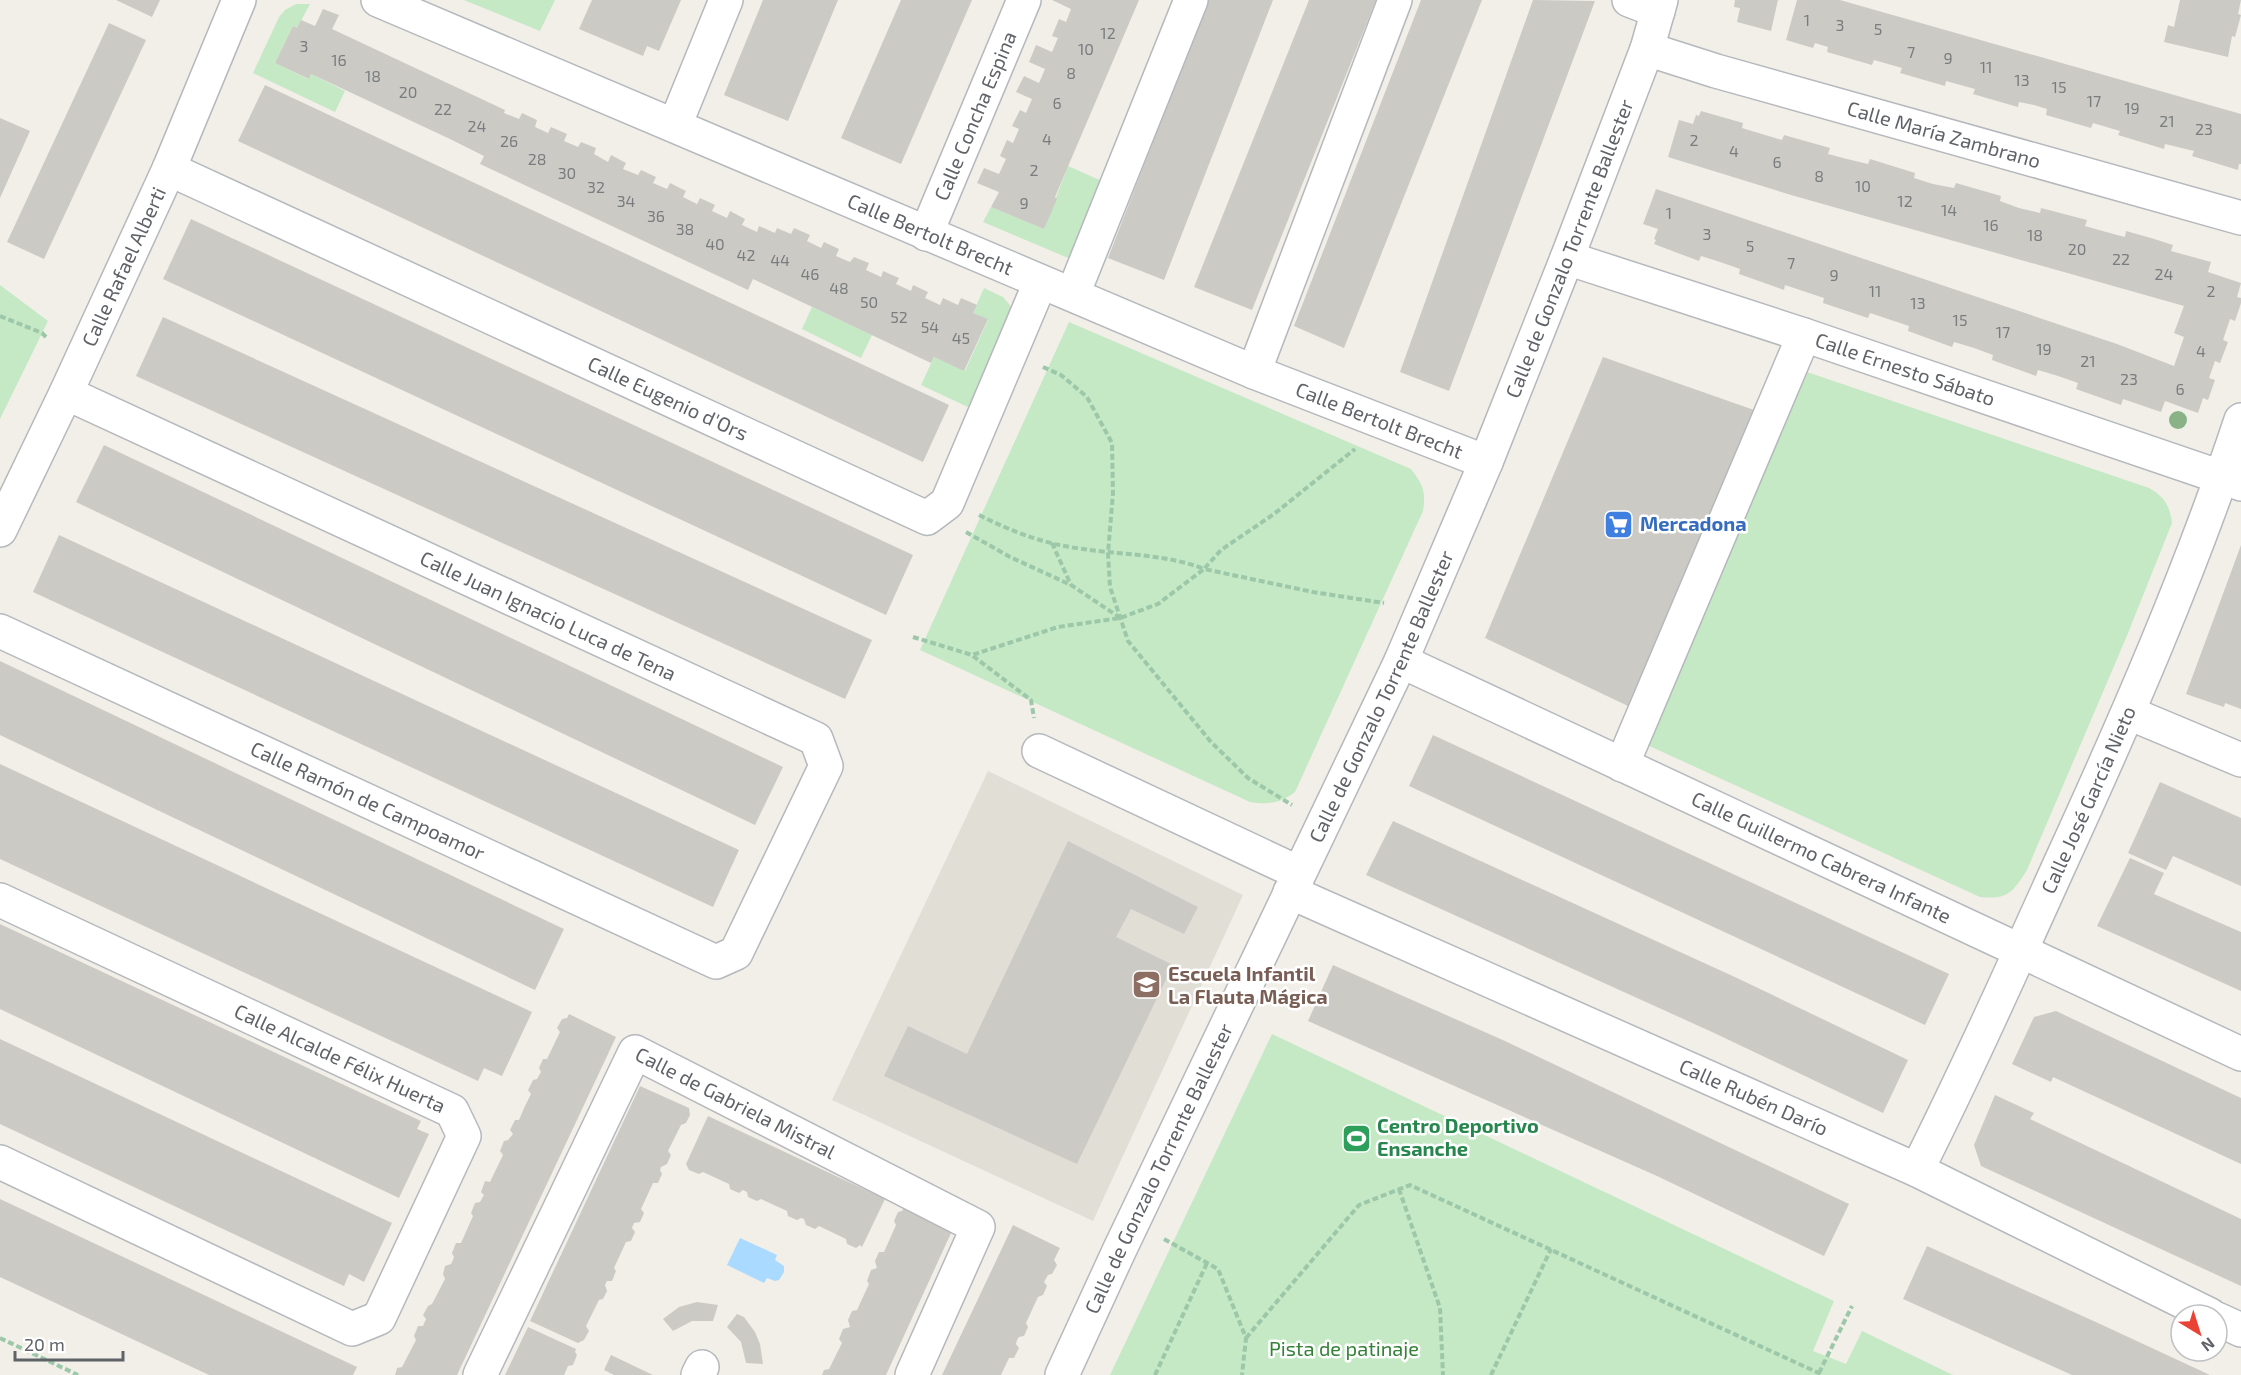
<svg xmlns="http://www.w3.org/2000/svg" width="2241" height="1375" font-family="'Exo 2',sans-serif">
<style>
.education{fill:#e1ded6}
.green{fill:#c5e8c5}
.water{fill:#aadaff}
.building{fill:#cccac5}
.lines{fill:none;stroke-linecap:round;stroke-linejoin:round}
.minor-casing{stroke:#b5b8bc;stroke-width:36}
.path{stroke:#9cc7a9;stroke-width:4;stroke-dasharray:6 3;stroke-linecap:butt}
.minor{stroke:#fff;stroke-width:33}
.tree{fill:#89b387}
.labels{text-anchor:middle;stroke-width:5;stroke-linejoin:round;paint-order:stroke}
.number-label{font-size:16px;fill:#7a7d7f}
.street-label{font-size:20px;fill:#5f6368;stroke:#fff}
.shop-label{font-size:20px;font-weight:bold;fill:#366cbe;stroke:#fff;text-anchor:start}
.education-label{font-size:20px;font-weight:bold;fill:#785e54;stroke:#fff;text-anchor:start}
.leisure-label{font-size:20px;font-weight:bold;fill:#27864d;stroke:#fff;text-anchor:start}
.park-label{font-size:20px;fill:#348238;stroke:#fff}
</style>
<rect width="100%" height="100%" fill="#f1efe8"/>
<path class="education" d="M 988,771 L 1243,895 L 1093,1221 L 832,1100 Z"/>
<path class="green" d="M 464,0 L 555,0 L 540,31 Z
M 296,4 L 310,4 L 297,28 L 293,26 L 275,63 L 308,79 L 311,74 L 345,91 L 335,112 L 253,73 L 279,17 L 285,10 Z
M 1068,166 L 1104,182 L 1073,260 L 983,222 L 991,207 L 1044,229 Z
M 0,285 L 48,321 L 0,419 Z
M 984,288 L 1003,297 L 1013,309 L 970,408 L 921,385 L 934,357 L 965,371 L 988,320 L 973,313 Z
M 812,307 L 872,335 L 861,358 L 802,329 Z
M 1069,322 L 1411,469 C 1423,485 1426,491 1423,511 L 1295,792 C 1281,803 1268,805 1250,802 L 920,650 Z
M 1804,371 L 2149,488 C 2164,496 2170,506 2172,523 L 2126,638 L 2027,870 C 2013,892 2008,900 1980,897 L 1645,744 Z
M 1272,1034 L 1834,1301 L 1813,1351 L 1846,1364 L 1862,1331 L 1953,1375 L 1110,1375 Z"/>
<path class="water" d="M 740,1238 L 777,1255 L 775,1260 L 784,1266 L 784,1272 L 779,1280 L 775,1281 L 767,1278 L 764,1283 L 727,1265 Z"/>
<path class="building" d="M 116,0 L 160,0 L 152,17 Z
M 592,0 L 681,0 L 659,51 L 647,46 L 643,56 L 579,29 Z
M 763,0 L 838,0 L 788,121 L 724,95 Z
M 901,0 L 972,0 L 901,164 L 841,138 Z
M 1052,0 L 1139,0 L 1055,197 L 1057,199 L 1044,229 L 991,207 L 999,192 L 977,183 L 984,168 L 999,174 L 1006,159 L 1000,156 L 1007,140 L 1013,143 L 1019,129 L 1012,126 L 1020,110 L 1026,113 L 1032,99 L 1016,92 L 1024,76 L 1039,83 L 1045,69 L 1029,62 L 1036,45 L 1052,52 L 1058,38 L 1052,36 L 1059,19 L 1066,22 L 1071,9 Z
M 1208,0 L 1273,0 L 1164,280 L 1108,258 Z
M 1309,0 L 1376,0 L 1252,310 L 1194,287 Z
M 1421,0 L 1482,0 L 1344,348 L 1294,326 Z
M 1533,0 L 1595,1 L 1449,391 L 1400,372 Z
M 1735,0 L 1778,0 L 1771,31 L 1737,22 L 1740,8 L 1734,7 Z
M 1797,0 L 1840,0 L 2241,114 L 2241,164 L 2239,164 L 2238,170 L 2192,156 L 2194,151 L 2165,144 L 2164,149 L 2118,135 L 2120,131 L 2093,123 L 2091,128 L 2046,115 L 2047,109 L 2034,105 L 2019,102 L 2018,107 L 1997,101 L 1973,94 L 1975,89 L 1946,81 L 1945,86 L 1900,73 L 1902,68 L 1874,60 L 1872,65 L 1827,52 L 1828,47 L 1815,43 L 1813,48 L 1786,40 Z
M 2180,0 L 2241,0 L 2238,14 L 2241,15 L 2235,37 L 2232,36 L 2228,57 L 2164,42 L 2168,25 L 2174,27 Z
M 323,9 L 339,15 L 332,29 L 505,110 L 504,113 L 519,119 L 522,113 L 537,120 L 535,127 L 548,133 L 551,127 L 567,134 L 564,141 L 578,147 L 581,142 L 596,148 L 594,154 L 608,162 L 611,155 L 626,163 L 623,169 L 638,175 L 641,170 L 656,177 L 653,183 L 667,189 L 670,183 L 686,191 L 683,197 L 697,204 L 700,198 L 715,205 L 712,211 L 727,218 L 730,211 L 745,219 L 742,225 L 757,232 L 759,226 L 775,233 L 777,228 L 791,234 L 794,228 L 810,235 L 807,241 L 821,248 L 824,242 L 839,249 L 836,256 L 850,262 L 854,257 L 869,263 L 866,270 L 881,277 L 883,271 L 899,278 L 896,284 L 911,291 L 913,285 L 928,292 L 925,298 L 940,305 L 943,298 L 958,305 L 961,298 L 977,305 L 973,313 L 988,319 L 964,371 L 934,357 L 931,363 L 753,279 L 748,290 L 480,164 L 484,156 L 450,139 L 311,74 L 309,79 L 275,63 L 293,26 L 297,28 L 301,20 L 315,26 Z
M 109,23 L 146,40 L 44,259 L 7,242 Z
M 265,85 L 949,405 L 923,462 L 238,141 Z
M 1701,111 L 1743,123 L 1742,128 L 1782,140 L 1784,135 L 1830,148 L 1828,154 L 1847,159 L 1868,164 L 1870,159 L 1915,173 L 1914,178 L 1933,184 L 1954,188 L 1956,183 L 2001,196 L 2000,201 L 2019,208 L 2040,213 L 2041,208 L 2087,220 L 2085,226 L 2106,232 L 2125,237 L 2126,231 L 2151,238 L 2173,245 L 2171,251 L 2211,262 L 2208,272 L 2241,283 L 2237,297 L 2241,298 L 2241,303 L 2235,321 L 2230,319 L 2223,340 L 2228,342 L 2220,363 L 2215,361 L 2209,378 L 2215,380 L 2208,400 L 2203,398 L 2198,413 L 2165,401 L 2161,412 L 2123,399 L 2121,405 L 2076,389 L 2078,383 L 2058,376 L 2038,370 L 2036,376 L 1992,360 L 1993,355 L 1974,348 L 1954,342 L 1952,347 L 1908,331 L 1909,326 L 1870,313 L 1868,318 L 1823,303 L 1824,298 L 1785,285 L 1784,290 L 1739,274 L 1740,269 L 1720,262 L 1701,256 L 1699,261 L 1654,244 L 1656,240 L 1654,239 L 1658,229 L 1643,224 L 1656,189 L 2117,344 L 2174,366 L 2184,337 L 2174,333 L 2184,306 L 1791,195 L 1668,157 L 1679,120 L 1693,124 L 1696,115 L 1699,116 Z
M 0,118 L 30,131 L 0,198 Z
M 191,219 L 913,555 L 886,615 L 163,279 Z
M 163,317 L 872,640 L 845,699 L 136,376 Z
M 1603,357 L 1754,410 L 1628,706 L 1485,638 Z
M 104,445 L 783,767 L 755,825 L 76,502 Z
M 59,535 L 739,850 L 713,907 L 33,592 Z
M 2241,545 L 2241,709 L 2225,703 L 2224,707 L 2186,694 Z
M 0,661 L 564,929 L 535,990 L 0,735 Z
M 1433,735 L 1949,974 L 1925,1025 L 1409,786 Z
M 0,764 L 532,1012 L 502,1076 L 484,1068 L 478,1081 L 0,859 Z
M 2160,782 L 2241,818 L 2241,886 L 2173,856 L 2166,870 L 2128,853 Z
M 1393,821 L 1737,978 L 1908,1060 L 1883,1113 L 1712,1032 L 1366,875 Z
M 1068,841 L 1198,907 L 1184,934 L 1131,909 L 1116,937 L 1173,965 L 1077,1164 L 884,1076 L 908,1026 L 967,1054 Z
M 2130,858 L 2164,873 L 2154,894 L 2241,932 L 2241,991 L 2097,926 Z
M 0,924 L 421,1121 L 417,1129 L 429,1134 L 399,1198 L 0,1009 Z
M 1333,965 L 1505,1041 L 1849,1204 L 1824,1256 L 1657,1176 L 1308,1021 Z
M 2056,1011 L 2241,1098 L 2241,1164 L 2053,1077 L 2051,1082 L 2012,1064 L 2034,1017 Z
M 569,1014 L 616,1037 L 457,1375 L 395,1375 L 397,1368 L 402,1367 L 416,1340 L 414,1336 L 418,1326 L 423,1326 L 426,1319 L 423,1315 L 428,1306 L 432,1304 L 445,1279 L 443,1274 L 445,1266 L 451,1264 L 453,1260 L 454,1257 L 452,1253 L 456,1243 L 461,1243 L 473,1216 L 471,1213 L 475,1203 L 480,1202 L 484,1195 L 481,1192 L 485,1181 L 490,1182 L 503,1155 L 500,1151 L 504,1141 L 508,1140 L 513,1134 L 510,1130 L 515,1120 L 519,1120 L 525,1106 L 531,1094 L 528,1090 L 533,1080 L 537,1079 L 541,1072 L 539,1068 L 543,1059 L 547,1059 L 560,1032 L 557,1028 L 562,1019 L 567,1018 Z
M 0,1039 L 392,1223 L 364,1282 L 349,1274 L 344,1286 L 0,1124 Z
M 640,1086 L 689,1108 L 690,1115 L 686,1123 L 681,1125 L 668,1151 L 671,1155 L 667,1164 L 661,1167 L 660,1170 L 662,1174 L 658,1183 L 653,1183 L 641,1209 L 644,1213 L 640,1222 L 634,1223 L 632,1228 L 635,1232 L 631,1241 L 626,1242 L 614,1268 L 616,1271 L 612,1281 L 607,1281 L 605,1285 L 607,1291 L 603,1299 L 599,1300 L 586,1326 L 589,1331 L 584,1340 L 578,1343 L 530,1321 Z
M 1995,1095 L 2034,1113 L 2030,1119 L 2241,1219 L 2241,1286 L 1981,1166 L 1974,1145 Z
M 708,1116 L 885,1199 L 862,1247 L 860,1245 L 856,1248 L 847,1244 L 846,1239 L 819,1226 L 815,1229 L 806,1225 L 804,1219 L 801,1218 L 797,1220 L 788,1216 L 787,1211 L 761,1199 L 757,1201 L 748,1197 L 747,1192 L 743,1190 L 739,1193 L 730,1189 L 729,1184 L 703,1172 L 699,1174 L 689,1170 L 686,1164 Z
M 0,1199 L 357,1367 L 353,1375 L 209,1375 L 0,1277 Z
M 904,1208 L 952,1231 L 886,1375 L 822,1375 L 824,1370 L 829,1369 L 842,1343 L 839,1339 L 843,1329 L 850,1327 L 848,1320 L 852,1311 L 857,1310 L 869,1284 L 867,1281 L 871,1270 L 877,1268 L 875,1261 L 879,1252 L 884,1252 L 896,1225 L 894,1221 L 898,1212 L 902,1211 Z
M 1013,1225 L 1060,1248 L 1054,1260 L 1057,1265 L 1052,1274 L 1048,1275 L 1044,1282 L 1047,1286 L 1043,1295 L 1038,1297 L 1026,1323 L 1028,1327 L 1024,1336 L 1019,1337 L 1017,1340 L 1016,1344 L 1019,1348 L 1014,1358 L 1009,1358 L 1001,1375 L 942,1375 Z
M 1927,1246 L 2098,1323 L 2210,1375 L 2072,1375 L 1903,1299 Z
M 697,1302 L 718,1305 L 713,1321 L 692,1321 L 673,1331 L 663,1319 L 679,1307 Z
M 737,1314 L 744,1317 L 755,1332 L 760,1344 L 763,1364 L 746,1363 L 741,1342 L 727,1327 Z
M 528,1327 L 576,1349 L 575,1352 L 577,1355 L 573,1365 L 568,1366 L 564,1375 L 505,1375 Z
M 611,1355 L 653,1375 L 614,1375 L 604,1370 Z"/>
<g class="lines">
<defs>
<g id="minor">
<path id="s1" d="M 378,0 L 1254,372 L 1486,462"/>
<path d="M 1629,0 L 1658,11"/>
<path id="s2" d="M 1647,49 L 1716,71 L 2241,218"/>
<path d="M 675,125 L 726,0"/>
<path id="s3" d="M 169,169 L 927,518 L 947,503 L 1040,283"/>
<path id="s4" d="M 926,234 L 1024,0"/>
<path id="s5" d="M 1567,258 L 1804,335 L 2241,484"/>
<path d="M 1073,294 L 1191,0"/>
<path d="M 1254,372 L 1395,0"/>
<path id="s6" d="M 0,530 L 66,393 L 169,169 L 239,0"/>
<path id="s7" d="M 0,631 L 716,962 L 736,953 L 826,766 L 816,739 L 66,393"/>
<path id="s8" d="M 1401,661 L 2241,1054"/>
<path d="M 2129,713 L 2241,760"/>
<path d="M 1039,751 L 1299,873"/>
<path d="M 1622,765 L 1804,335"/>
<path id="s9" d="M 1290,892 L 1917,1170 L 2210,1315"/>
<path id="s10" d="M 0,900 L 452,1111 L 464,1136 L 379,1318 L 352,1329 L 0,1162"/>
<path id="s11" d="M 1917,1170 C 1967,1070 2013,968 2059,866 C 2126,720 2190,573 2241,420"/>
<path d="M 2217,1319 L 2241,1330"/>
<path id="s12" d="M 480,1375 L 635,1052 L 978,1227 L 912,1375"/>
<path d="M 698,1375 L 702,1367"/>
<path id="s13" d="M 1062,1375 L 1119,1251 L 1401,661 L 1486,462 L 1567,258 L 1647,49 L 1661,0"/>
</g>
</defs>
<use href="#minor" class="minor-casing"/>
<path class="path" d="M 0,316 L 42,333 L 47,338
M 1043,367 L 1061,375 L 1087,397 L 1112,443 L 1113,493 L 1108,553 L 1110,587 L 1128,641 L 1211,742 L 1248,778 L 1292,805
M 979,515 C 1013,532 1044,544 1083,549 C 1122,555 1167,554 1204,569 L 1221,550 L 1274,514 L 1355,449
M 966,532 L 1010,557 L 1071,585 L 1119,617
M 1052,543 L 1071,585
M 913,637 L 972,655 L 1058,627 L 1120,618 L 1158,604 L 1204,569 L 1313,592 L 1384,603
M 973,656 L 1031,700 L 1034,718
M 1399,1189 L 1440,1308 L 1443,1375
M 1164,1239 L 1218,1269 L 1246,1338 L 1242,1375
M 0,1338 L 78,1375
M 1246,1338 L 1359,1205 L 1410,1185 L 1823,1375
M 1819,1373 L 1852,1306
M 1155,1375 L 1207,1263
M 1491,1375 L 1551,1249"/>
<use href="#minor" class="minor"/>
</g>
<circle class="tree" cx="2178" cy="420" r="9"/>
<defs>
<symbol id="supermarket-square" viewBox="-11 -11 22 22"><rect x="-9" y="-9" width="18" height="18" rx="4" fill="#3f7fe0" stroke="#fff"/><path d="M-6-5.5h2.5l.6 2H6L4.5 2H-2.5L-4.4-4H-6ZM-1.5 3.2a1.3 1.3 0 1 0 .1 0ZM3 3.2a1.3 1.3 0 1 0 .1 0Z" fill="#fff"/></symbol>
<symbol id="school-square" viewBox="-11 -11 22 22"><rect x="-9" y="-9" width="18" height="18" rx="4" fill="#8d6e63" stroke="#fff"/><path d="M0-5L7-2L0 1L-7-2ZM-4 1L0 2.5L4 1V4Q0 6-4 4Z" fill="#fff"/></symbol>
<symbol id="stadium-square" viewBox="-11 -11 22 22"><rect x="-9" y="-9" width="18" height="18" rx="4" fill="#2e9e5b" stroke="#fff"/><path d="M0-5a6.5 5 0 1 0 0 10a6.5 5 0 1 0 0-10ZM-3.5-1.8h7v3.6h-7Z" fill="#fff"/></symbol>
</defs>
<g fill-rule="evenodd">
<use href="#supermarket-square" x="1602" y="508" width="33" height="33"/>
<use href="#school-square" x="1130" y="968" width="33" height="33"/>
<use href="#stadium-square" x="1340" y="1122" width="33" height="33"/>
</g>
<g class="labels">
<g class="number-label">
<text x="1807" y="26">1</text>
<text x="1840" y="31">3</text>
<text x="1878" y="35">5</text>
<text x="1108" y="39">12</text>
<text x="304" y="52">3</text>
<text x="1086" y="55">10</text>
<text x="1911" y="58">7</text>
<text x="1948" y="64">9</text>
<text x="339" y="66">16</text>
<text x="1986" y="73">11</text>
<text x="1071" y="79">8</text>
<text x="373" y="82">18</text>
<text x="2022" y="86">13</text>
<text x="2059" y="93">15</text>
<text x="408" y="98">20</text>
<text x="2094" y="107">17</text>
<text x="1057" y="109">6</text>
<text x="2132" y="114">19</text>
<text x="443" y="115">22</text>
<text x="2167" y="127">21</text>
<text x="477" y="132">24</text>
<text x="2204" y="135">23</text>
<text x="1047" y="145">4</text>
<text x="1694" y="146">2</text>
<text x="509" y="147">26</text>
<text x="1734" y="157">4</text>
<text x="537" y="165">28</text>
<text x="1777" y="168">6</text>
<text x="1034" y="176">2</text>
<text x="567" y="179">30</text>
<text x="1819" y="182">8</text>
<text x="1863" y="192">10</text>
<text x="596" y="193">32</text>
<text x="626" y="207">34</text>
<text x="1905" y="207">12</text>
<text x="1024" y="209">9</text>
<text x="1949" y="216">14</text>
<text x="1669" y="219">1</text>
<text x="656" y="222">36</text>
<text x="1991" y="231">16</text>
<text x="685" y="235">38</text>
<text x="1707" y="240">3</text>
<text x="2035" y="241">18</text>
<text x="715" y="250">40</text>
<text x="1750" y="252">5</text>
<text x="2077" y="255">20</text>
<text x="746" y="261">42</text>
<text x="2121" y="265">22</text>
<text x="780" y="266">44</text>
<text x="1791" y="269">7</text>
<text x="810" y="280">46</text>
<text x="2164" y="280">24</text>
<text x="1834" y="281">9</text>
<text x="839" y="294">48</text>
<text x="1875" y="297">11</text>
<text x="2211" y="297">2</text>
<text x="869" y="308">50</text>
<text x="1918" y="309">13</text>
<text x="899" y="323">52</text>
<text x="1960" y="326">15</text>
<text x="930" y="333">54</text>
<text x="2003" y="338">17</text>
<text x="961" y="344">45</text>
<text x="2044" y="355">19</text>
<text x="2201" y="357">4</text>
<text x="2088" y="367">21</text>
<text x="2129" y="385">23</text>
<text x="2180" y="395">6</text>
</g>
<g class="street-label">
<text dy="7" stroke="none"><textPath href="#s4" startOffset="128">Calle Concha Espina</textPath></text>
<text dy="7" stroke="none"><textPath href="#s2" startOffset="309">Calle María Zambrano</textPath></text>
<text dy="7" stroke="none"><textPath href="#s1" startOffset="600">Calle Bertolt Brecht</textPath></text>
<text dy="7" stroke="none"><textPath href="#s13" startOffset="1236">Calle de Gonzalo Torrente Ballester</textPath></text>
<text dy="7" stroke="none"><textPath href="#s6" startOffset="291">Calle Rafael Alberti</textPath></text>
<text dy="7" stroke="none"><textPath href="#s5" startOffset="356">Calle Ernesto Sábato</textPath></text>
<text dy="7" stroke="none"><textPath href="#s3" startOffset="549">Calle Eugenio d'Ors</textPath></text>
<text dy="7" stroke="none"><textPath href="#s1" startOffset="1086">Calle Bertolt Brecht</textPath></text>
<text transform="translate(548 616) rotate(25)" y="7">Calle Juan Ignacio Luca de Tena</text>
<text dy="7" stroke="none"><textPath href="#s13" startOffset="750">Calle de Gonzalo Torrente Ballester</textPath></text>
<text dy="7" stroke="none"><textPath href="#s11" startOffset="408">Calle José García Nieto</textPath></text>
<text dy="7" stroke="none"><textPath href="#s7" startOffset="405">Calle Ramón de Campoamor</textPath></text>
<text dy="7" stroke="none"><textPath href="#s8" startOffset="464">Calle Guillermo Cabrera Infante</textPath></text>
<text dy="7" stroke="none"><textPath href="#s10" startOffset="375">Calle Alcalde Félix Huerta</textPath></text>
<text dy="7" stroke="none"><textPath href="#s9" startOffset="507">Calle Rubén Darío</textPath></text>
<text dy="7" stroke="none"><textPath href="#s12" startOffset="471">Calle de Gabriela Mistral</textPath></text>
<text dy="7" stroke="none"><textPath href="#s13" startOffset="228">Calle de Gonzalo Torrente Ballester</textPath></text>
</g>
<g class="shop-label">
<text x="1640" y="531">Mercadona</text>
</g>
<g class="education-label">
<text x="1168" y="981">Escuela Infantil<tspan x="1168" dy="23">La Flauta Mágica</tspan></text>
</g>
<g class="leisure-label">
<text x="1377" y="1133">Centro Deportivo<tspan x="1377" dy="23">Ensanche</tspan></text>
</g>
<g class="park-label">
<text x="1344" y="1356">Pista de patinaje</text>
</g>
</g>
<g transform="translate(2199 1333) rotate(142)"><circle r="28" fill="#ffffff" stroke="#bfc1c3" stroke-width="1.5"/>
<path d="M0-4.5L10 22L0 15L-10 22Z" fill="#ea4335"/>
<text y="-9" font-size="16" font-weight="bold" text-anchor="middle" fill="#5f6368">N</text>
</g>
<path d="M15 1351v9h108v-9" fill="none" stroke="#5f6368" stroke-width="3"/>
<text x="24" y="1351" font-size="18" fill="#5f6368" stroke="#ffffff" stroke-width="4.5" paint-order="stroke">20 m</text>
</svg>
